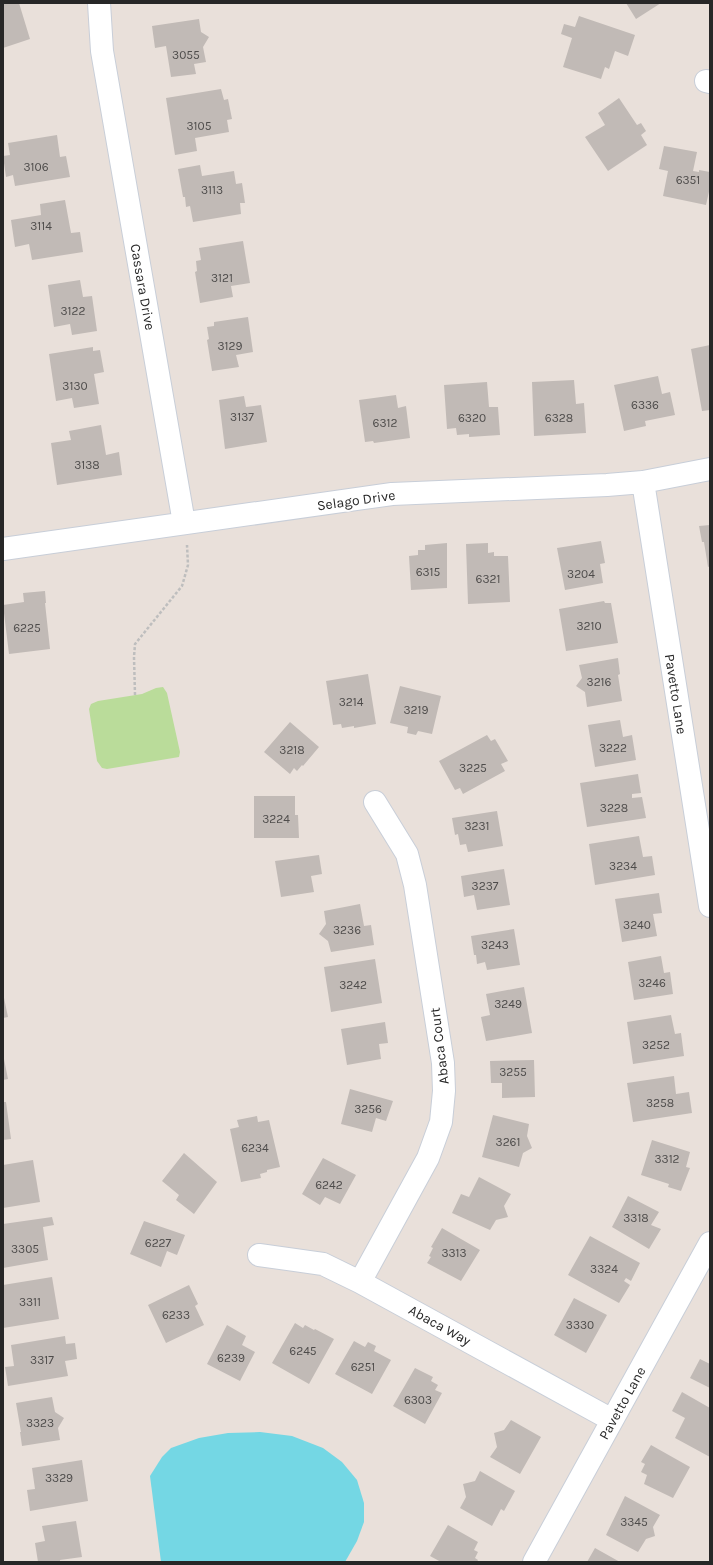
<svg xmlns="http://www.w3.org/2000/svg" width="713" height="1565" font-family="Karla,sans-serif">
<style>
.green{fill:#badc9a}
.water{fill:#74d7e4}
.building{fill:#c1bab6}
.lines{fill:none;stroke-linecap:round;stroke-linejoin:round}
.minor-casing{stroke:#c8ced8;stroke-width:24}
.path{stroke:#bebebe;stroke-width:2.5;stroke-dasharray:3 2;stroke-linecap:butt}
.minor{stroke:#fff;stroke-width:22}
.labels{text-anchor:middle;stroke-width:4;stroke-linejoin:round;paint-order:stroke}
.number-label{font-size:12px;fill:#4e4c4b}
.street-label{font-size:14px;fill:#272727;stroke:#fff}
</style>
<rect width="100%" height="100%" fill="#e9e0da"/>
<path class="green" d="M 163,687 L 167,693 L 180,752 L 179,757 L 107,769 L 102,768 L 97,761 L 89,709 L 91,704 L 98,701 L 142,694 L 156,688 Z"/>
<path class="water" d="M 260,1432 L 292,1436 L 323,1448 L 342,1462 L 357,1480 L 364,1503 L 364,1522 L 357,1541 L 345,1562 L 161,1562 L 150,1476 L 162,1457 L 171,1448 L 199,1438 L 228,1433 Z"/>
<path class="building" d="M 3,3 L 19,3 L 30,39 L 3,48 Z
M 626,3 L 661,3 L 636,19 Z
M 579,16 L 635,35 L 628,56 L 615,51 L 609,69 L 605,67 L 601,79 L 563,67 L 572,38 L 561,34 L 564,24 L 575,27 Z
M 199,19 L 201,32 L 209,37 L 203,47 L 206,62 L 194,64 L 196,74 L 171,77 L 166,46 L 155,48 L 152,26 Z
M 221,89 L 224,100 L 228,99 L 232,119 L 227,120 L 229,132 L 195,138 L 197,151 L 175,155 L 166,98 Z
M 619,98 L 637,125 L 641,123 L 646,131 L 641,135 L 647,145 L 608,171 L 585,137 L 605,125 L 598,113 Z
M 57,135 L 60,157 L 66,156 L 70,177 L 15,186 L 13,175 L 6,177 L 3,156 L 10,155 L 8,143 Z
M 664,146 L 697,152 L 693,171 L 699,172 L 699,170 L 710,172 L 710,187 L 706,205 L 663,196 L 668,171 L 659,169 Z
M 200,165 L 202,176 L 234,171 L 236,184 L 242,183 L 245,203 L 240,203 L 241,214 L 193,222 L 190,206 L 186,207 L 185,197 L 183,197 L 178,169 Z
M 65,200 L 71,233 L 80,232 L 83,252 L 32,260 L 29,244 L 15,247 L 11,220 L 41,215 L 40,204 Z
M 243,241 L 250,283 L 231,286 L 233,297 L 200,303 L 195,272 L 197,271 L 196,261 L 201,260 L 199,248 Z
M 80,280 L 83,297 L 92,296 L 97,331 L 72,335 L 70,324 L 54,327 L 48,285 Z
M 248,317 L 253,352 L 236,355 L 239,367 L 212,371 L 207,340 L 209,339 L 207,327 L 214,326 L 214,322 Z
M 710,345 L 710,410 L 702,411 L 691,349 Z
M 93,347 L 93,351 L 100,350 L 104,372 L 94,374 L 99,404 L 74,408 L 72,398 L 56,401 L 49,354 Z
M 658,376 L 662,394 L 670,392 L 675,415 L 645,421 L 646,426 L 624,431 L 614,385 Z
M 574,380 L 576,404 L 584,403 L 586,433 L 534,436 L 532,382 Z
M 487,382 L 489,407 L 498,407 L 500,435 L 469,437 L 469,434 L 457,435 L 456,428 L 447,429 L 444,385 Z
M 396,395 L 398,408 L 406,406 L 410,438 L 374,443 L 373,441 L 365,442 L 359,400 Z
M 244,396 L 246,407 L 261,405 L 267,442 L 225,449 L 219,400 Z
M 101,425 L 106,455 L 119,452 L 122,475 L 57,485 L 51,443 L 71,440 L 69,431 Z
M 710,525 L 710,566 L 708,567 L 704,542 L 702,542 L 699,526 Z
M 601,541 L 605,563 L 600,564 L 603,583 L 565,590 L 557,548 Z
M 447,543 L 447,588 L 411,590 L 409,556 L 418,555 L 418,550 L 425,550 L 425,545 Z
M 488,543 L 488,553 L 494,552 L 494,556 L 508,556 L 510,602 L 468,604 L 466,544 Z
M 45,591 L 46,603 L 45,603 L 50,649 L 9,654 L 3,605 L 24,602 L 23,593 Z
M 604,601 L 605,603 L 611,603 L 618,643 L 566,651 L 559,609 Z
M 618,658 L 620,674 L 618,675 L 622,701 L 587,707 L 585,692 L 576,686 L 582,678 L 579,665 Z
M 368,674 L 376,724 L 354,728 L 354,726 L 342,728 L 341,724 L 333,725 L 326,681 Z
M 400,686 L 441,696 L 432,734 L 418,731 L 416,735 L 407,733 L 408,727 L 390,723 Z
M 620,720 L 623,737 L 632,735 L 636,760 L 595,767 L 588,725 Z
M 290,722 L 319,747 L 303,766 L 302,765 L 297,771 L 294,768 L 290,774 L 264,752 Z
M 487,735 L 491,741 L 495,739 L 508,761 L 501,764 L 505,771 L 463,794 L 460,788 L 455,790 L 439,761 Z
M 638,774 L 641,793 L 632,794 L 632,798 L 642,797 L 646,818 L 587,827 L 580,783 Z
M 254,796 L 295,796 L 295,815 L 298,815 L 299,838 L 254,838 Z
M 497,811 L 503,846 L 468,852 L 466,844 L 460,845 L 458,834 L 455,835 L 452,818 Z
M 639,836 L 643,857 L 652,856 L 655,875 L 595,885 L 589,844 Z
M 319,855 L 322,874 L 311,876 L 314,892 L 281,897 L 275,861 Z
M 504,869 L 510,905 L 477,910 L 474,895 L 464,897 L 461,876 Z
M 659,893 L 662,913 L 653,914 L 657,936 L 622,942 L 615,899 Z
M 360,904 L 364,926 L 371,925 L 374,945 L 331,952 L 328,941 L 319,934 L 326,924 L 324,911 Z
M 514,929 L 520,965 L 487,970 L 485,962 L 477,964 L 476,955 L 474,955 L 471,936 Z
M 661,956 L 664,973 L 670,972 L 673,994 L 634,1000 L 628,962 Z
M 375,959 L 382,1003 L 331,1012 L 324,967 Z
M 524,987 L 532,1033 L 486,1041 L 481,1017 L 490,1015 L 486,994 Z
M 3,993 L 8,1017 L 3,1018 Z
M 671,1015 L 675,1034 L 681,1033 L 684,1056 L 633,1064 L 627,1022 Z
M 385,1022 L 388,1043 L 379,1044 L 381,1059 L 347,1065 L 341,1029 Z
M 3,1054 L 8,1079 L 3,1080 Z
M 534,1060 L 535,1097 L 502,1098 L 502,1083 L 491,1083 L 490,1061 Z
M 674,1076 L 676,1094 L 689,1092 L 692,1113 L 633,1122 L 627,1083 Z
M 350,1089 L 393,1101 L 386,1121 L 376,1118 L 372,1132 L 341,1124 Z
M 3,1102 L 6,1102 L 11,1139 L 3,1140 Z
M 493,1115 L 529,1124 L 527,1136 L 532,1148 L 523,1153 L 519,1167 L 482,1157 Z
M 257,1116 L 258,1122 L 269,1120 L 280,1167 L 267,1170 L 267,1172 L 260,1174 L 261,1178 L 241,1182 L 230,1129 L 239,1127 L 237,1120 Z
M 652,1140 L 690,1152 L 686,1167 L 690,1168 L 681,1191 L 668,1187 L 669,1184 L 641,1175 Z
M 184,1153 L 217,1182 L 194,1214 L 176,1200 L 179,1195 L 162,1181 Z
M 323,1158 L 356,1175 L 340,1204 L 325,1197 L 320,1205 L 302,1194 Z
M 33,1160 L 40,1202 L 3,1208 L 3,1165 Z
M 479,1177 L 511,1194 L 504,1206 L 508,1217 L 496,1220 L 490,1230 L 452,1213 L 461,1194 L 469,1197 Z
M 628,1196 L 659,1212 L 651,1225 L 661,1229 L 649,1249 L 612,1227 Z
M 52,1217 L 54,1225 L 43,1227 L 48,1260 L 3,1268 L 3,1224 Z
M 144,1221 L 185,1235 L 177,1255 L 167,1251 L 161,1267 L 130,1254 Z
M 442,1228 L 480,1250 L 461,1281 L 427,1263 L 431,1257 L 429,1256 L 433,1248 L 431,1247 Z
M 590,1236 L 640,1263 L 631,1281 L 626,1278 L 624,1281 L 630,1285 L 619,1303 L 568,1275 Z
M 52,1277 L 59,1319 L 3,1328 L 3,1285 Z
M 189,1285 L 198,1304 L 195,1306 L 204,1325 L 166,1343 L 148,1305 Z
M 574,1298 L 607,1315 L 586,1353 L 554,1335 Z
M 295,1323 L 303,1328 L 305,1325 L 314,1330 L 315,1329 L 334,1339 L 309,1384 L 272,1363 Z
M 227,1325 L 246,1336 L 242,1345 L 255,1352 L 240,1381 L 207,1364 Z
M 65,1336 L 66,1344 L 75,1343 L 77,1359 L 65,1361 L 68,1376 L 8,1386 L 5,1367 L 14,1366 L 11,1345 Z
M 354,1341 L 365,1347 L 368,1342 L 376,1346 L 374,1351 L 391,1360 L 372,1394 L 335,1374 Z
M 700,1359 L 710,1364 L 710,1388 L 690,1378 Z
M 415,1368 L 433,1377 L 431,1381 L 438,1385 L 435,1390 L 442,1393 L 425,1424 L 393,1406 Z
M 682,1392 L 710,1408 L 710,1457 L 675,1438 L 685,1418 L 672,1411 Z
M 52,1397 L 55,1412 L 64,1418 L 58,1428 L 60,1440 L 22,1446 L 20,1432 L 21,1432 L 16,1403 Z
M 511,1420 L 541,1437 L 520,1474 L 490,1457 L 497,1447 L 494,1433 L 504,1430 Z
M 651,1445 L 690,1467 L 673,1498 L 644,1484 L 647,1475 L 641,1472 L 645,1464 L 641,1462 Z
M 82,1460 L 88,1501 L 30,1511 L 27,1490 L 35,1489 L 32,1468 Z
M 480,1471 L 515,1491 L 504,1511 L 501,1509 L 492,1526 L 460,1508 L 466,1497 L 463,1484 L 475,1481 Z
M 625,1496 L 660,1515 L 653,1527 L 655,1536 L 646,1539 L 638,1552 L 606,1535 Z
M 76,1521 L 82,1557 L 60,1560 L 60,1562 L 38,1562 L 35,1543 L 45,1541 L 42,1526 Z
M 448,1525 L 478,1542 L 474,1550 L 478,1552 L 475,1558 L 478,1560 L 477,1562 L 441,1562 L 430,1556 Z
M 595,1548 L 620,1562 L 587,1562 Z"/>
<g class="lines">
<defs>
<path id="minor" d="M 99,3 L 102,51 L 184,523
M 706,81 L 710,82
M 643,482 L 710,906
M 3,549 L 392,494 L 607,485 L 643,482 L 710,469
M 259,1255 L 323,1264 L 360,1282 L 612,1420
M 360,1282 L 428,1158 L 441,1122 L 444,1091 L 443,1063 L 415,885 L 407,854 L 375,802
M 534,1562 L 710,1243"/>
</defs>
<use href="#minor" class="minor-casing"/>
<path class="path" d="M 135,695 L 134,657 L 135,644 L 182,586 L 188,565 L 187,545"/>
<use href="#minor" class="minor"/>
</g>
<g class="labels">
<g class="number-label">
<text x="186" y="59">3055</text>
<text x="199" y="130">3105</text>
<text x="36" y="171">3106</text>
<text x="688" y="184">6351</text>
<text x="212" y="194">3113</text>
<text x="41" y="230">3114</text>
<text x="222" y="282">3121</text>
<text x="73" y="315">3122</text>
<text x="230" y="350">3129</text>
<text x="75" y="390">3130</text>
<text x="645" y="409">6336</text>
<text x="242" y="421">3137</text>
<text x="472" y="422">6320</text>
<text x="559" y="422">6328</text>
<text x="385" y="427">6312</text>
<text x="87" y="469">3138</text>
<text x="428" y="576">6315</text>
<text x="581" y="578">3204</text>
<text x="488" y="583">6321</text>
<text x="589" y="630">3210</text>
<text x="27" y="632">6225</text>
<text x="599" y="686">3216</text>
<text x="351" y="706">3214</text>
<text x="416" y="714">3219</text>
<text x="613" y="752">3222</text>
<text x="292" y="754">3218</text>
<text x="473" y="772">3225</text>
<text x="614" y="812">3228</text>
<text x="276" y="823">3224</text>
<text x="477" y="830">3231</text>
<text x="623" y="870">3234</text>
<text x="485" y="890">3237</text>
<text x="637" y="929">3240</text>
<text x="347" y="934">3236</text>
<text x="495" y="949">3243</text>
<text x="652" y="987">3246</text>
<text x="353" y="989">3242</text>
<text x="508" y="1008">3249</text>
<text x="656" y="1049">3252</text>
<text x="513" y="1076">3255</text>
<text x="660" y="1107">3258</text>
<text x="368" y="1113">3256</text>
<text x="508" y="1146">3261</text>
<text x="255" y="1152">6234</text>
<text x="667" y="1163">3312</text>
<text x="329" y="1189">6242</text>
<text x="636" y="1222">3318</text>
<text x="158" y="1247">6227</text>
<text x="25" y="1253">3305</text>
<text x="454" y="1257">3313</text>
<text x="604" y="1273">3324</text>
<text x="30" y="1306">3311</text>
<text x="176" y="1319">6233</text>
<text x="580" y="1329">3330</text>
<text x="303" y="1355">6245</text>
<text x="231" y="1362">6239</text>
<text x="42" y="1364">3317</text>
<text x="363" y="1371">6251</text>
<text x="418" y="1404">6303</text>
<text x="40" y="1427">3323</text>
<text x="59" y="1482">3329</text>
<text x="634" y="1526">3345</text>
</g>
<g class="street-label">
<text transform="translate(143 287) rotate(80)" y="5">Cassara Drive</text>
<text transform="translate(356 500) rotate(-8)" y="5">Selago Drive</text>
<text transform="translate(676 694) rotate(81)" y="5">Pavetto Lane</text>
<text transform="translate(439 1046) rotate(-97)" y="5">Abaca Court</text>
<text transform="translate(440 1325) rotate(29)" y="5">Abaca Way</text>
<text transform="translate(622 1403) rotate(-61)" y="5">Pavetto Lane</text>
</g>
</g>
<rect width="713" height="1565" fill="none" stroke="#272727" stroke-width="8"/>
</svg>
